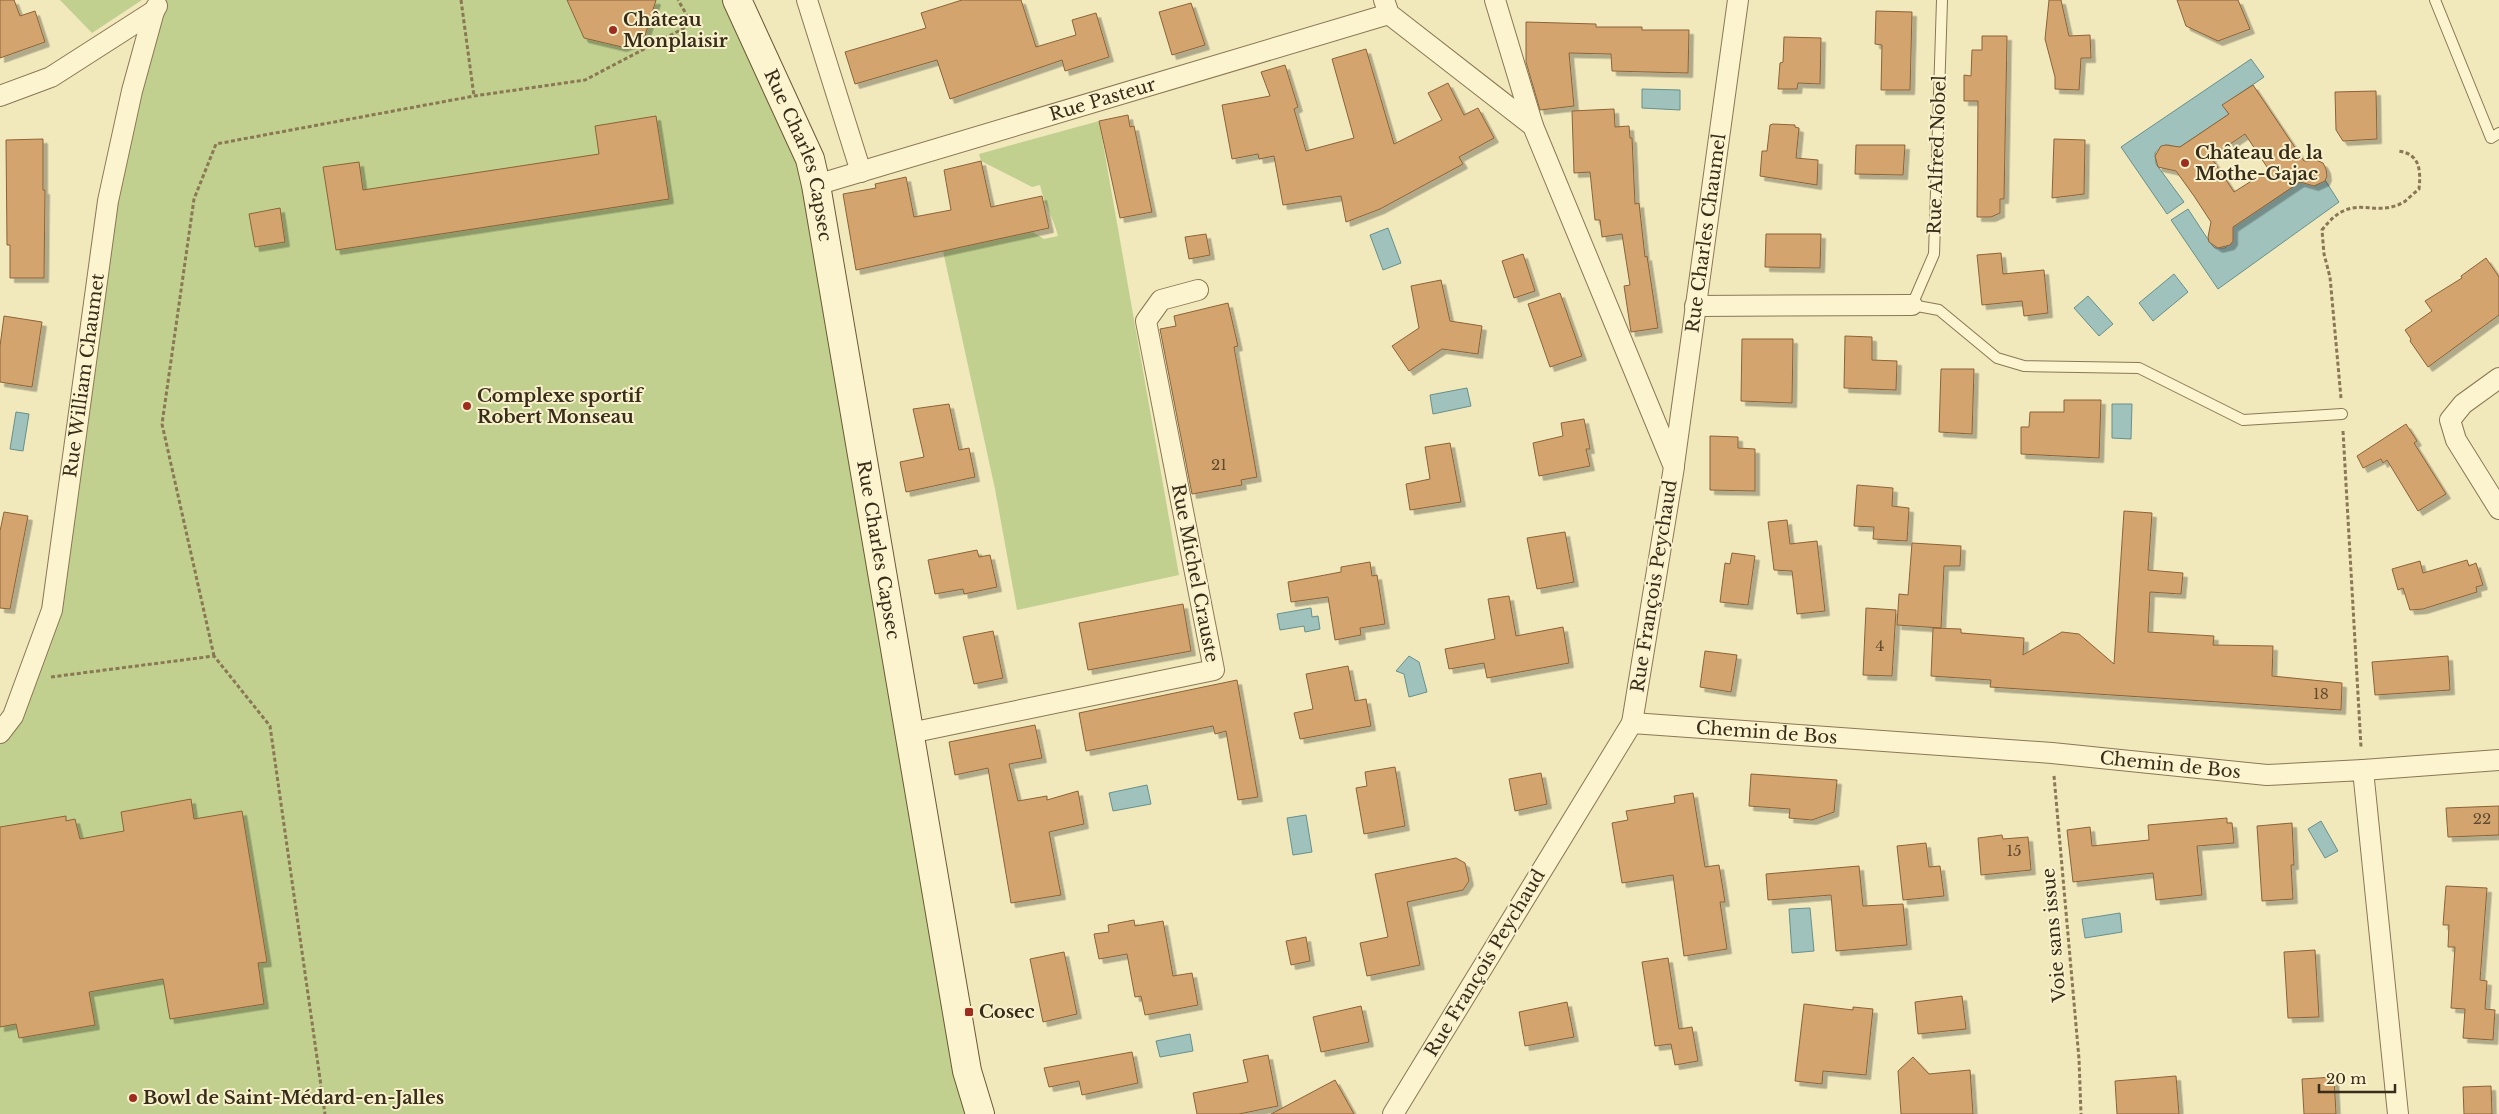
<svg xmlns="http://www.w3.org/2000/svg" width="2499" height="1114" font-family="'Libre Baskerville',serif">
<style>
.green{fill:#c1d08f}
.water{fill:#a0c2bc;stroke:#67908b}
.building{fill:#d3a46e;stroke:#8b6338;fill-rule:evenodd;filter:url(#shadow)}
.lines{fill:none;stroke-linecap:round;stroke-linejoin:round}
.lane-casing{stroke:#8a7754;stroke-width:12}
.street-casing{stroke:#8a7754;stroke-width:22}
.secondary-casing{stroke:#6b5837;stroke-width:30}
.path{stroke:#8a7754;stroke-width:3;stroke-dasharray:4 2.5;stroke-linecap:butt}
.lane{stroke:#fcf4cf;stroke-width:10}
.street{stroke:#fcf4cf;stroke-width:20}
.secondary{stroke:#fcf4cf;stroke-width:28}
.poi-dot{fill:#9e2d1f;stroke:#f8f1cc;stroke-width:2}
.labels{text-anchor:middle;stroke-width:4;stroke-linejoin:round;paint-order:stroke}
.number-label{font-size:15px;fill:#5f4a2f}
.poi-label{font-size:18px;font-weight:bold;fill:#382c1a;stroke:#f8f1cc;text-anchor:start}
.street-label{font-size:18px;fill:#382c1a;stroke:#f8f1cc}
</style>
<defs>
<filter id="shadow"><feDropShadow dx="4.5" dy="4.5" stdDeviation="0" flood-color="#0004"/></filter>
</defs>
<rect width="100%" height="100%" fill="#f1e8bc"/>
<path class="green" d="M 60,0 L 142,0 L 92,33 Z
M 159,0 L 737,0 L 810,159 L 980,1114 L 0,1114 L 0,733 L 52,610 L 108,201 Z
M 1099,121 L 1179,575 L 1017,610 L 995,489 L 943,251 L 1031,231 L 1044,239 L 1058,236 C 1053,216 1044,205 1040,185 L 1032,187 L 981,161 L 979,154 Z"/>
<path class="water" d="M 2251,59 L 2264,77 L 2223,105 L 2229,114 L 2177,149 C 2168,142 2161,145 2155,153 L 2156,164 L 2184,202 L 2167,214 L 2121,147 Z
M 1642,89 L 1680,90 L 1680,110 L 1642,108 Z
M 2303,180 L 2315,186 L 2325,180 L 2339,202 L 2218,289 L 2171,220 L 2188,209 L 2211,244 L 2215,248 L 2225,248 L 2233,240 L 2231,228 Z
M 1388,228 L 1401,263 L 1383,270 L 1370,235 Z
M 2174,274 L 2188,292 L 2153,321 L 2139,303 Z
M 2088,296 L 2113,324 L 2099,336 L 2074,308 Z
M 1467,388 L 1471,406 L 1433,414 L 1430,395 Z
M 2112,404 L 2132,404 L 2131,439 L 2112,438 Z
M 16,412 L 29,414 L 23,451 L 10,449 Z
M 1311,608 L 1312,617 L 1318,616 L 1320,629 L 1305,632 L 1304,626 L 1280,630 L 1277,614 Z
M 1409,656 L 1419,662 L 1427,692 L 1409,697 L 1404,674 L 1396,671 Z
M 1147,785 L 1151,804 L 1113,811 L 1109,793 Z
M 1306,815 L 1312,852 L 1293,855 L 1287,818 Z
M 2321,821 L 2338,851 L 2325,858 L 2308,829 Z
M 1810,908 L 1814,951 L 1792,953 L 1789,909 Z
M 2120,913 L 2122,932 L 2085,938 L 2082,919 Z
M 1190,1034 L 1193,1051 L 1160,1057 L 1156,1041 Z"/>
<path class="building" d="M 0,0 L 14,0 L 20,16 L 35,11 L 45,42 L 0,58 Z
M 567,0 L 656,0 L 644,39 L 622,47 L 584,38 Z
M 962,0 L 1021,0 L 1036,47 L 1076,35 L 1072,20 L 1096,13 L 1109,57 L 1065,71 L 1062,60 L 950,99 L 937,60 L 855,84 L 845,52 L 926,28 L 921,13 Z
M 2049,0 L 2061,0 L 2069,36 L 2090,35 L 2091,58 L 2081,58 L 2079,90 L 2055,89 L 2055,77 L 2045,39 Z
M 2177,0 L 2238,0 L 2250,29 L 2218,41 L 2186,26 Z
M 1191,3 L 1205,45 L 1172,55 L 1159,12 Z
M 1876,11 L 1912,12 L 1910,90 L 1881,90 L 1882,45 L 1875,44 Z
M 1526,22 L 1596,24 L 1596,27 L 1642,27 L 1642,30 L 1689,30 L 1688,73 L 1612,71 L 1611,54 L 1569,53 L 1574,106 L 1540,110 L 1526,62 Z
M 1982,36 L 2007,36 L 2004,199 L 2000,199 L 2000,213 L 1991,217 L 1977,217 L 1978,101 L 1964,101 L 1964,75 L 1971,76 L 1972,50 L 1982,50 Z
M 1784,37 L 1821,38 L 1820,84 L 1798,83 L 1797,89 L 1778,89 L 1780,63 L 1783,62 Z
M 1366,49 L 1394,144 L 1442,120 L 1428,93 L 1448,83 L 1464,115 L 1478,108 L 1494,138 L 1459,157 L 1463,164 L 1380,209 L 1346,222 L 1341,196 L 1283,205 L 1274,156 L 1259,159 L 1258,154 L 1232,159 L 1222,105 L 1270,96 L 1261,72 L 1285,65 L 1298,107 L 1294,109 L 1306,151 L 1354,138 L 1332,59 Z
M 2253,85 L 2304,161 L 2316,160 L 2323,163 L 2326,169 L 2327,176 L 2325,181 L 2314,186 L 2300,182 L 2257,211 L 2233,227 L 2233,241 L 2230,245 L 2218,248 L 2209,242 L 2208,237 L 2211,222 L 2194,196 L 2176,171 L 2158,167 L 2155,156 L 2161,146 L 2166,145 L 2180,147 L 2229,114 L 2222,105 ZM 2245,134 L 2269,170 L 2234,192 L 2211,157 Z
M 2376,91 L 2377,139 L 2343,141 L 2336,130 L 2335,92 Z
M 1614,109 L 1615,127 L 1629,126 L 1630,138 L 1632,138 L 1635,204 L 1639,203 L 1645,257 L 1647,256 L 1658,328 L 1631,332 L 1624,286 L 1630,285 L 1622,234 L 1602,237 L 1600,220 L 1595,220 L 1590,172 L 1574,173 L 1572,111 Z
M 1128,115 L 1130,127 L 1134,126 L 1152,212 L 1120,218 L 1099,121 Z
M 656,116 L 669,199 L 336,250 L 323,167 L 359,162 L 363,190 L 599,154 L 595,126 Z
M 1773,124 L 1795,125 L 1795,127 L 1799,128 L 1796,158 L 1818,160 L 1817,185 L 1760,176 L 1762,151 L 1767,151 L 1770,125 Z
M 43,139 L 43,190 L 45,190 L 44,278 L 10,278 L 10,245 L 7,245 L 6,140 Z
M 2054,139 L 2085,140 L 2084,194 L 2052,198 Z
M 1856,145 L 1905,145 L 1903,175 L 1855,174 Z
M 981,161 L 991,207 L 1042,196 L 1049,228 L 856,270 L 843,194 L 876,188 L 875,184 L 906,177 L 914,217 L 951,210 L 944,170 Z
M 280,208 L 285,242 L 255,247 L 249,214 Z
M 1206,234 L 1210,255 L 1189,259 L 1185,237 Z
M 1766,234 L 1821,234 L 1820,268 L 1765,267 Z
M 2001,253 L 2003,274 L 2044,270 L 2048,313 L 2024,316 L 2022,301 L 1982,305 L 1977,255 Z
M 1523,254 L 1535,291 L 1514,298 L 1502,261 Z
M 2486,258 L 2499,277 L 2499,315 L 2428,367 L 2410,341 L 2411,339 L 2405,330 L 2432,311 L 2425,301 L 2462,278 L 2461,276 Z
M 1441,280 L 1450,321 L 1482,326 L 1478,354 L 1442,349 L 1409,371 L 1392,346 L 1419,328 L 1411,286 Z
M 1560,293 L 1582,356 L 1550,367 L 1528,304 Z
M 1228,303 L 1238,346 L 1234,347 L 1257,477 L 1241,480 L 1242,485 L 1192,494 L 1160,329 L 1176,326 L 1174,316 Z
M 4,316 L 42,322 L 32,387 L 0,382 L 0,346 Z
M 1845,336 L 1872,337 L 1872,360 L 1897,361 L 1896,390 L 1844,388 Z
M 1742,339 L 1793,339 L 1792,403 L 1741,401 Z
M 1941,369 L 1974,369 L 1972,434 L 1939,432 Z
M 2064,400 L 2101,400 L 2099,458 L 2021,454 L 2021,427 L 2029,427 L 2030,412 L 2064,412 Z
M 949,404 L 959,450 L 969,448 L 975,477 L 906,492 L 900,462 L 924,457 L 913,409 Z
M 1584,419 L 1590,449 L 1586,449 L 1590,466 L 1539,476 L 1533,443 L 1563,436 L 1561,423 Z
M 2406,424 L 2417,441 L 2414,443 L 2446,494 L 2418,511 L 2387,460 L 2383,463 L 2381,459 L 2363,468 L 2357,456 Z
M 1710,436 L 1738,437 L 1738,448 L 1755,449 L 1755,491 L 1710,490 Z
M 1450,443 L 1461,502 L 1410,510 L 1406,484 L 1430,479 L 1425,447 Z
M 1857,485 L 1893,488 L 1892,506 L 1909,508 L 1907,541 L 1873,539 L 1874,527 L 1854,526 Z
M 2124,511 L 2152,513 L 2148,570 L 2183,573 L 2181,594 L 2150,592 L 2148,632 L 2214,636 L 2213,645 L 2273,646 L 2272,676 L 2342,683 L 2341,710 L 1990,687 L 1991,680 L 1931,676 L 1933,628 L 1961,629 L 1961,633 L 2024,638 L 2023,655 L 2062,632 L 2079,634 L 2114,664 Z
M 4,512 L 28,516 L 10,609 L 0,608 L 0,531 Z
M 1787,520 L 1790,544 L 1817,541 L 1825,611 L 1797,614 L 1792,571 L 1774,570 L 1768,522 Z
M 1565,532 L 1574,582 L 1537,589 L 1527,538 Z
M 1912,543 L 1961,546 L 1960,566 L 1944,566 L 1941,628 L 1897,625 L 1899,594 L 1908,595 Z
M 977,550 L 979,557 L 990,555 L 997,587 L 964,594 L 963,589 L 935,594 L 928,560 Z
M 1732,553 L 1755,556 L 1748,605 L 1720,602 L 1725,563 L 1730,564 Z
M 2467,560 L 2469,566 L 2476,563 L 2483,585 L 2476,587 L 2477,592 L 2423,609 L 2410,610 L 2403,588 L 2398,590 L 2392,569 L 2420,561 L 2423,573 Z
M 1370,562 L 1372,576 L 1377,575 L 1385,624 L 1360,628 L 1361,635 L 1335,640 L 1328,597 L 1291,602 L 1288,582 L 1341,572 L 1341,567 Z
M 1509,596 L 1516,636 L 1563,627 L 1569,663 L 1487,678 L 1484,663 L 1449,669 L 1445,649 L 1495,639 L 1488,599 Z
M 1183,604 L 1191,651 L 1088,670 L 1079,623 Z
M 1866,608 L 1896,610 L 1892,676 L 1863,675 Z
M 993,631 L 1003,678 L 974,684 L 963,637 Z
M 1705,651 L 1737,655 L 1731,692 L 1700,687 Z
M 2448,656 L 2450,690 L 2375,695 L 2372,662 Z
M 1348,666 L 1355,701 L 1366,699 L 1371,726 L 1300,739 L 1294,713 L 1313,709 L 1306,674 Z
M 1237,680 L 1258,797 L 1238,800 L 1226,731 L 1215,734 L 1213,726 L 1086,751 L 1079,713 Z
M 1035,725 L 1042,758 L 1009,764 L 1018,801 L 1047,796 L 1047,800 L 1078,791 L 1084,824 L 1049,832 L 1061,895 L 1011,903 L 988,768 L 955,775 L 949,742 Z
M 1395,767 L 1405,826 L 1364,834 L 1356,788 L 1367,786 L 1365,772 Z
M 1541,773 L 1547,804 L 1515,811 L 1509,779 Z
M 1751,774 L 1837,780 L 1834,812 L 1812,820 L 1789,818 L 1790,809 L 1749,806 Z
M 1693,793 L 1705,867 L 1719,865 L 1725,902 L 1720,902 L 1727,949 L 1684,956 L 1673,875 L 1622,883 L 1612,823 L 1628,820 L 1626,811 L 1675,803 L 1674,796 Z
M 191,799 L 194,819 L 242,811 L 267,962 L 258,963 L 264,1004 L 170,1019 L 163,979 L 89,992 L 95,1025 L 19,1038 L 16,1024 L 0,1027 L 0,827 L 66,816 L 66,821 L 75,819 L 80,839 L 124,831 L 121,812 Z
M 2499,806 L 2499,835 L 2448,837 L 2446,808 Z
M 2227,818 L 2227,823 L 2232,823 L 2234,843 L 2197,846 L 2202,895 L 2156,900 L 2153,873 L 2073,882 L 2067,830 L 2090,827 L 2092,846 L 2149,840 L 2148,825 Z
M 2292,823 L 2294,865 L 2291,865 L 2293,899 L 2262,901 L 2257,826 Z
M 2002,835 L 2003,839 L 2028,837 L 2031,870 L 1981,875 L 1978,838 Z
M 1926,843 L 1929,867 L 1940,866 L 1944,896 L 1903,900 L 1897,846 Z
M 1456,858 L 1465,863 L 1469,881 L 1463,890 L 1407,902 L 1420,965 L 1367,976 L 1360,943 L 1388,937 L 1375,874 Z
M 1859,866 L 1863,906 L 1903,904 L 1907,945 L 1836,951 L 1831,895 L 1768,900 L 1766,874 Z
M 2446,886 L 2487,888 L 2480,980 L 2487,981 L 2485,1009 L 2495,1010 L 2493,1040 L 2463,1038 L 2465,1009 L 2451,1008 L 2455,947 L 2448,947 L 2449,925 L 2443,925 Z
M 1134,920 L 1135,926 L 1163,921 L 1173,976 L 1192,973 L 1198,1005 L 1145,1015 L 1141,996 L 1135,997 L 1127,954 L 1099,959 L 1094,934 L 1109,932 L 1108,925 Z
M 1306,937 L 1310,961 L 1291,965 L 1286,941 Z
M 2315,950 L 2319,1017 L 2288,1018 L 2284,952 Z
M 1064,952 L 1077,1014 L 1043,1022 L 1030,959 Z
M 1668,958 L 1679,1029 L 1692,1027 L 1698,1061 L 1675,1065 L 1671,1044 L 1655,1046 L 1642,962 Z
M 1962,996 L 1966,1029 L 1918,1034 L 1915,1002 Z
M 1567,1002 L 1574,1037 L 1525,1046 L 1519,1012 Z
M 1804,1004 L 1853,1010 L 1853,1007 L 1873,1009 L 1866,1075 L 1823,1071 L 1822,1084 L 1795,1081 Z
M 1361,1006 L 1369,1042 L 1321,1052 L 1313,1017 Z
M 1132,1052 L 1138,1083 L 1082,1095 L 1079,1081 L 1049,1087 L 1044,1068 Z
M 1268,1055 L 1278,1106 L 1239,1114 L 1197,1114 L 1193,1093 L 1248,1082 L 1243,1060 Z
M 1913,1057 L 1929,1074 L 1970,1070 L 1973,1114 L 1901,1114 L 1898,1071 Z
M 2176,1076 L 2179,1114 L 2117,1114 L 2115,1081 Z
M 2334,1077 L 2336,1114 L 2304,1114 L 2302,1079 Z
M 1335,1080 L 1354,1114 L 1271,1114 Z
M 2491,1086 L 2492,1114 L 2464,1114 L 2463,1087 Z"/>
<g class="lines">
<defs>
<path id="lane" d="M 1942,0 L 1934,254 L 1912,305 L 1939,310 L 1997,358 L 2024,366 L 2139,368 L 2243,420 L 2342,414
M 2435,0 L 2491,138 L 2499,133"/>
<g id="street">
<path d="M 807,0 L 861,172"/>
<path d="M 1384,0 L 1389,14 L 1533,126 L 1674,467 L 1632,723 L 1393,1114"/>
<path d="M 1495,0 L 1533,126"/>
<path d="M 0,96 L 51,77 L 154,11 L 157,6"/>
<path id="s1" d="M 816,185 L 1389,14"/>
<path d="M 1695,306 L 1912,305"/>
<path d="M 2499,378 L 2463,404 L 2450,420 L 2456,440 L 2499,509"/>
<path id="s2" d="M 1674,465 L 1738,0"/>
<path id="s3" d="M 1632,723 L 2052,753 L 2267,775 L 2363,770 L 2398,1114"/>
<path id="s4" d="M 0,733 L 13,716 L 52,610 L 108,201 L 132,91 L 154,11"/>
<path d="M 910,733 L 1214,670 L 1146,321 L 1161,300 L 1198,290"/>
<path d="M 2363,770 L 2499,760"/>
</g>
<g id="secondary">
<path id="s5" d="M 737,0 L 810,159 L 816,185 L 967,1071 L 980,1114"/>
</g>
</defs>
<use href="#lane" class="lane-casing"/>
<use href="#street" class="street-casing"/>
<use href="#secondary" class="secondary-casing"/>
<path class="path" d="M 461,0 L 474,96
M 2341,398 L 2330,277 L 2324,254 L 2322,230 C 2353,189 2373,220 2404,202 C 2409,198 2414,193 2419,189 C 2421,170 2420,153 2397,151
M 2343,431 L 2361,747
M 214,656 L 162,424 L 194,199 L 216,144 L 474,96 L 585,80 L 692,24 L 678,0
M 51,677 L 214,656 L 270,726 L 325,1114
M 2054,776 L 2079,1059 L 2081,1114"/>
<use href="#lane" class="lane"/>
<use href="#street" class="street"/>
<use href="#secondary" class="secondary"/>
</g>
<g class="poi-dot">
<circle cx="613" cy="30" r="5"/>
<circle cx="2185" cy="163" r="5"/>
<circle cx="467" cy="406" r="5"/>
<rect x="964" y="1007" width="10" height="10" rx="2.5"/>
<circle cx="133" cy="1098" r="5"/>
</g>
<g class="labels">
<g class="number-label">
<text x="1219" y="470">21</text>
<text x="1880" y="651">4</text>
<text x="2321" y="699">18</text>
<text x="2482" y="824">22</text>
<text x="2014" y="856">15</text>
</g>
<g class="poi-label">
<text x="623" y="26">Château<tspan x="623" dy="21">Monplaisir</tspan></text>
<text x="2195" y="159">Château de la<tspan x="2195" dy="21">Mothe-Gajac</tspan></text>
<text x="477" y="402">Complexe sportif<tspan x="477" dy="21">Robert Monseau</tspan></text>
<text x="979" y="1018">Cosec</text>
<text x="143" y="1104">Bowl de Saint-Médard-en-Jalles</text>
</g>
<g class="street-label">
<text dy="6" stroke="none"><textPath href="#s1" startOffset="299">Rue Pasteur</textPath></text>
<text transform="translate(1937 155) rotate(-88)" y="6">Rue Alfred Nobel</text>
<text dy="6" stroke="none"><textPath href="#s5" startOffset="168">Rue Charles Capsec</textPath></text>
<text dy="6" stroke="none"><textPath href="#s2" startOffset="234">Rue Charles Chaumel</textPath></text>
<text dy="6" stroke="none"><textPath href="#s4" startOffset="371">Rue William Chaumet</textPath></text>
<text dy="6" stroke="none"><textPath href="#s5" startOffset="572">Rue Charles Capsec</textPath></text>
<text transform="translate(1195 573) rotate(79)" y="6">Rue Michel Crauste</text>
<text transform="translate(1654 586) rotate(-81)" y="6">Rue François Peychaud</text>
<text dy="6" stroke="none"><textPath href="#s3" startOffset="135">Chemin de Bos</textPath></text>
<text dy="6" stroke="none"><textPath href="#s3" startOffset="540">Chemin de Bos</textPath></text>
<text transform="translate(2054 935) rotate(-95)" y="6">Voie sans issue</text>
<text transform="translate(1485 963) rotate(-59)" y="6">Rue François Peychaud</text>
</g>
</g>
<path d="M2319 1084v8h76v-8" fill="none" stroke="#382c1a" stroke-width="2.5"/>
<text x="2326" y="1084" font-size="15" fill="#382c1a" stroke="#f8f1cc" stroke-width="4" paint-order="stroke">20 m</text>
</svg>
